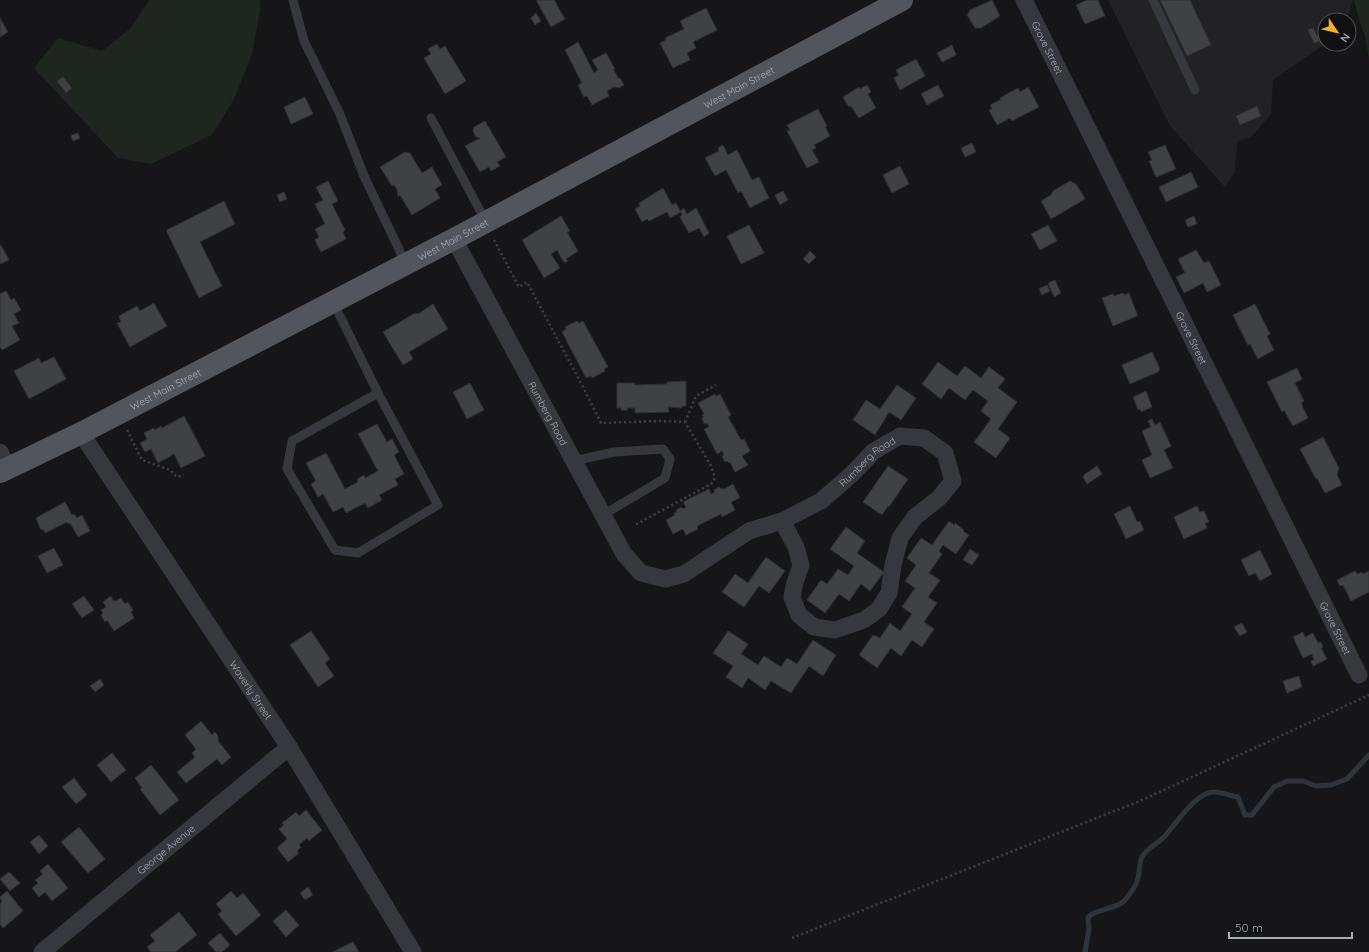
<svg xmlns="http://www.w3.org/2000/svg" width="1369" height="952" font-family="Quicksand,sans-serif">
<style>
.built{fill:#222225}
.green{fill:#1e261f}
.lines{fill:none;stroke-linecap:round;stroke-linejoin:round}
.stream{stroke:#2c353c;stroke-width:5}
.building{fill:#404145;stroke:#303034}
.path{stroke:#3d3f44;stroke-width:2.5;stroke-dasharray:2 3;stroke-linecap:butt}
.lane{stroke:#37383d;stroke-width:9}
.street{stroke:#37383d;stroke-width:17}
.primary{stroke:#53555c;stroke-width:22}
.labels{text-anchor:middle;stroke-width:3;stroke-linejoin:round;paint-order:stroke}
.street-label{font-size:10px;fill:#a8adb8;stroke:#111113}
</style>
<rect width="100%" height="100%" fill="#161618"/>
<path class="built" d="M 1108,0 L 1353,0 L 1347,20 L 1325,20 L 1325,44 L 1273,80 L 1271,114 L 1252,136 L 1237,142 L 1235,172 L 1225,187 L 1170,126 Z"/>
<path class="green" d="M 149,0 L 260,0 L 260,11 L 252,54 L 234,99 L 212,135 L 151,164 L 118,158 L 34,68 L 58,38 L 102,51 L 131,28 Z
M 1354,0 L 1369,0 L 1369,59 L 1365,36 L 1359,19 Z"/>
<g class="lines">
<path class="stream" d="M 1085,952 L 1089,929 L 1088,917 C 1098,908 1117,909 1124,901 C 1130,894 1136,887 1138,878 C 1140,871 1139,863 1142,857 C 1146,849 1157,844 1163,838 C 1174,827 1196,791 1214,792 C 1222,792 1231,796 1238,797 L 1245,815 L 1252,815 L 1274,787 L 1287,781 L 1303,781 L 1316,786 L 1331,785 L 1347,779 L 1369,755"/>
</g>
<path class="building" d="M 536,0 L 554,0 L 565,19 L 551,27 Z
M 992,0 L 1000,16 L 981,28 L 975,28 L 967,15 L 970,10 Z
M 1087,0 L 1098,0 L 1105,16 L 1085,24 L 1076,5 Z
M 1160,0 L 1190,0 L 1211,45 L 1187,56 Z
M 706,8 L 717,30 L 693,42 L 696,48 L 687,53 L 690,60 L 673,68 L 660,43 L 666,40 L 665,38 L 684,29 L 680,21 Z
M 536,13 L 541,21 L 535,25 L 531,18 Z
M 0,18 L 8,32 L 0,37 Z
M 1313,28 L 1320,41 L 1314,43 L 1308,30 Z
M 578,42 L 594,73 L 598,70 L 592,60 L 606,53 L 615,69 L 613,69 L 619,79 L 620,78 L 624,85 L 619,88 L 614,87 L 607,91 L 609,96 L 592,105 L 587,96 L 584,97 L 578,85 L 582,83 L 565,50 Z
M 437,44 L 440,49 L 445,46 L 466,81 L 445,94 L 424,58 L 431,54 L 428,49 Z
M 952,45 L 956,55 L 942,62 L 937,53 Z
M 916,59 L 925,76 L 900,90 L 894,78 L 899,75 L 896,70 Z
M 63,77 L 72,88 L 66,93 L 57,81 Z
M 867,85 L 871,92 L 868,94 L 876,108 L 859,118 L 851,106 L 849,107 L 843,97 L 859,87 L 860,89 Z
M 938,85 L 944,96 L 927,105 L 921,94 Z
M 1028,87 L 1039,107 L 1012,121 L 1010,118 L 997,125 L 989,110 L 992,109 L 990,105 L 1000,100 L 1002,101 L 1000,98 L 1018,88 L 1020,92 Z
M 305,97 L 313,114 L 291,124 L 284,107 Z
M 1257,106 L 1261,116 L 1240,125 L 1236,116 Z
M 818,109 L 827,126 L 825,127 L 830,136 L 814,145 L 816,148 L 812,150 L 819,162 L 807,168 L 787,131 L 790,130 L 787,125 Z
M 485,121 L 506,157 L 497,162 L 500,166 L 491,171 L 489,167 L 480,172 L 465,146 L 480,138 L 476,137 L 473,131 L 474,127 Z
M 78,133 L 80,138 L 73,141 L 71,137 L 72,135 Z
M 972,143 L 976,152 L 965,157 L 961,148 Z
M 723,145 L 728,155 L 737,150 L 752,180 L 759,177 L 769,198 L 750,208 L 741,191 L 738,193 L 726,170 L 715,176 L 705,158 L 719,151 L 718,148 Z
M 1165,145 L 1176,169 L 1156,177 L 1149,161 L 1152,160 L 1148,152 Z
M 405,152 L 410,153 L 422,173 L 432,167 L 442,185 L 435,189 L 440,198 L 412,215 L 400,195 L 398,197 L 397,190 L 394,185 L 392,186 L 380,167 Z
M 900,166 L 909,184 L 892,193 L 883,175 Z
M 1191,172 L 1198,187 L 1166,202 L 1159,187 Z
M 328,181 L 338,201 L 332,204 L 345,230 L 343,232 L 346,239 L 321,252 L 315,240 L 319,237 L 315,229 L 325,224 L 315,204 L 323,200 L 316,187 Z
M 1070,181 L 1076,184 L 1085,199 L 1051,219 L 1041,201 L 1051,195 L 1053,191 Z
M 663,188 L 672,205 L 676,203 L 680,211 L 684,208 L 687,214 L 696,208 L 709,233 L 704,237 L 699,228 L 689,233 L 680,217 L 682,215 L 681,212 L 670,218 L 667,212 L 649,221 L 647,219 L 642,222 L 635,209 L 640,206 L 639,203 Z
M 783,191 L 788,200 L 780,205 L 775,195 Z
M 284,192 L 287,199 L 280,202 L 277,195 Z
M 224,201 L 235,224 L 200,242 L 222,286 L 199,298 L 167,232 L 167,230 Z
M 561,216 L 570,231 L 567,232 L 578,251 L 566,259 L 568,261 L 564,263 L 557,250 L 551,254 L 560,268 L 544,278 L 522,240 Z
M 1194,216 L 1197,224 L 1188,227 L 1185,220 Z
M 749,225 L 764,253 L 741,264 L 727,236 Z
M 1048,225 L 1057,241 L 1040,250 L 1031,234 Z
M 1,245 L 9,260 L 0,264 L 0,246 Z
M 1196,250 L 1204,263 L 1209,261 L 1221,285 L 1207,292 L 1203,283 L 1184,293 L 1176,277 L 1185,273 L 1178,259 Z
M 810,251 L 816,257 L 809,264 L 803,259 Z
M 1055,280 L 1061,293 L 1054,297 L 1048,283 Z
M 1047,285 L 1050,291 L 1042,295 L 1039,289 Z
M 6,291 L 11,300 L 14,298 L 21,310 L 14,314 L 19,323 L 12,326 L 20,340 L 2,350 L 0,347 L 0,294 Z
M 1123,293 L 1125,295 L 1129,293 L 1137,314 L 1137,316 L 1113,326 L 1102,298 L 1113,294 L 1114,296 Z
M 154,303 L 167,326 L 130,347 L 117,323 L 121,322 L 119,316 L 137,306 L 140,311 Z
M 433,304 L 448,329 L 409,352 L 413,359 L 403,365 L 383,332 L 415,313 L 418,314 Z
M 1255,304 L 1270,334 L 1267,336 L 1274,350 L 1258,359 L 1250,344 L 1248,345 L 1233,315 Z
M 577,321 L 579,323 L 583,321 L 608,367 L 604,369 L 605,371 L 592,378 L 591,376 L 586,378 L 562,332 L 566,329 L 565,327 Z
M 1152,352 L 1160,369 L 1158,372 L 1130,384 L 1122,365 Z
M 54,357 L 66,379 L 29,399 L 14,371 L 39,358 L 41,363 Z
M 938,362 L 957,376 L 965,366 L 981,378 L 989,367 L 1005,379 L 998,388 L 1017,402 L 998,429 L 1010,438 L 996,458 L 974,442 L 991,419 L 981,411 L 988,401 L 973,390 L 965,400 L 949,388 L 941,399 L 922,384 Z
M 1297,368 L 1302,379 L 1295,383 L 1304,401 L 1301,403 L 1308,418 L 1293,426 L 1284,410 L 1282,412 L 1267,382 Z
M 686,381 L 686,406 L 682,406 L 682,408 L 668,407 L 669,412 L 635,413 L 635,408 L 627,408 L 628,410 L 621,410 L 621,408 L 617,408 L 617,383 L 635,383 L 635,385 L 667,384 L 667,382 Z
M 470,383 L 484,410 L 467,419 L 453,392 Z
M 897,385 L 916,398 L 901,420 L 889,412 L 875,435 L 853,420 L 866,400 L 880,409 Z
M 1146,391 L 1152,407 L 1141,412 L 1140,409 L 1138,410 L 1133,397 Z
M 715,394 L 716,396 L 720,394 L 731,415 L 728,417 L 741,440 L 744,439 L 750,451 L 742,456 L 748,465 L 735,472 L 730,462 L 729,463 L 727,461 L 725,462 L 722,456 L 724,455 L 722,451 L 717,454 L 704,429 L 709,427 L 707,423 L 704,424 L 702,418 L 704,417 L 702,415 L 704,414 L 698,403 Z
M 184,416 L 205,456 L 181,468 L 174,454 L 158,463 L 151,449 L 145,452 L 140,443 L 147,439 L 144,433 L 154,428 L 155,430 L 161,426 L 162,428 Z
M 1152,419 L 1155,425 L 1160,422 L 1171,446 L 1164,450 L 1173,468 L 1150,478 L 1142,460 L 1152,455 L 1142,431 L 1151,427 L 1148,421 Z
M 377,424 L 387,442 L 392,439 L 399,452 L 394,455 L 404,474 L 395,479 L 398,485 L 379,495 L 382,500 L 368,508 L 365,503 L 346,513 L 343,507 L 333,512 L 323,494 L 318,497 L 311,484 L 316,481 L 306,463 L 326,453 L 345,489 L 358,482 L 357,479 L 364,475 L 365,478 L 378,471 L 358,434 Z
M 1323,437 L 1339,468 L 1337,475 L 1342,485 L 1325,493 L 1317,478 L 1316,479 L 1300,449 Z
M 888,466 L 908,479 L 889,507 L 888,506 L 882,515 L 863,502 Z
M 1097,466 L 1102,474 L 1087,484 L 1083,477 L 1085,474 Z
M 733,484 L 740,498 L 731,502 L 735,510 L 722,517 L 721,514 L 697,526 L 698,529 L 686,535 L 683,529 L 673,534 L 666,520 L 675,515 L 674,513 L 677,512 L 676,510 L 681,507 L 683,509 L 686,507 L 683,502 L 709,489 L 711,494 L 715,492 L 714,490 L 719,487 L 721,489 L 723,488 L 724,489 Z
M 65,502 L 72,515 L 74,514 L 77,518 L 82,515 L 90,531 L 78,537 L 70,523 L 68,524 L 67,522 L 45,533 L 43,529 L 41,530 L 36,518 Z
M 1130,506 L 1137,522 L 1140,521 L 1144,530 L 1126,539 L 1114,514 Z
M 1197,506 L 1200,512 L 1204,511 L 1209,522 L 1205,523 L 1207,528 L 1184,539 L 1174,517 Z
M 949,521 L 954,525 L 955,523 L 964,530 L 963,531 L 969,535 L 956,554 L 943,545 L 939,551 L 942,554 L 929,573 L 940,580 L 928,597 L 937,603 L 924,622 L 934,629 L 922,647 L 912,640 L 901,656 L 891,648 L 877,668 L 859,655 L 873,635 L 880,638 L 890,623 L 900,631 L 912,614 L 902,607 L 915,588 L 905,581 L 916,565 L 907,558 L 921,538 L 932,545 Z
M 846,527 L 865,541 L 857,553 L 884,572 L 870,591 L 861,584 L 849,601 L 839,594 L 825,613 L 807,600 L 821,580 L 827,584 L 838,569 L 848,575 L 854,566 L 830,549 Z
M 54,548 L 63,565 L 47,573 L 38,556 Z
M 970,549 L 979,555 L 972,565 L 963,560 Z
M 1260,550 L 1272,574 L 1260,581 L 1255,573 L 1249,576 L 1241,560 Z
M 766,557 L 785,571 L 769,593 L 759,586 L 744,607 L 722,592 L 735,574 L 748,583 Z
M 1355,571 L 1357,574 L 1362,572 L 1363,574 L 1369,571 L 1369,592 L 1351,601 L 1343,585 L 1340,586 L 1337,580 Z
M 84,596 L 94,610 L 82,618 L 72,604 Z
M 111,596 L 113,600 L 116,601 L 121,598 L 125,604 L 128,602 L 133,610 L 131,612 L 134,618 L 114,631 L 107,620 L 105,622 L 101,615 L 103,613 L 101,610 L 106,607 L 103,602 Z
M 1242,623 L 1247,632 L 1240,636 L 1234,627 Z
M 311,631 L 330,659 L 325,663 L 334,676 L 318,687 L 290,645 Z
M 728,631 L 748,644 L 741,654 L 758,665 L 764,656 L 781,667 L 787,658 L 797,664 L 813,640 L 836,655 L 823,676 L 809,666 L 791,693 L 771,681 L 765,690 L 748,678 L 742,688 L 726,677 L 733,666 L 713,653 Z
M 1303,632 L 1305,637 L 1313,633 L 1318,643 L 1321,642 L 1323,647 L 1321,648 L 1327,659 L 1313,666 L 1311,661 L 1314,660 L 1312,654 L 1303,658 L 1293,637 Z
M 1299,676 L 1302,687 L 1287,693 L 1283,681 Z
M 100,679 L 104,685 L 95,692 L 90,686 Z
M 201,721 L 212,735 L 215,732 L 218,736 L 218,741 L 231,757 L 222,765 L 217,759 L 186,783 L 177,772 L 195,757 L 192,753 L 196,749 L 185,735 Z
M 112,753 L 126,770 L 111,782 L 97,765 Z
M 151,765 L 179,800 L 160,815 L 140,789 L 142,788 L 135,778 Z
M 74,778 L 87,795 L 76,804 L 62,787 Z
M 306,810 L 322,830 L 309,841 L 307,838 L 299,845 L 301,847 L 297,851 L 299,853 L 288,862 L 277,848 L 287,839 L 279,829 L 284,825 L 282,823 L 296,812 L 299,816 Z
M 79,827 L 105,859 L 88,873 L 61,842 Z
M 39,835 L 48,846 L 39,854 L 30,842 Z
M 48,864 L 68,888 L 52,901 L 45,892 L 39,897 L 32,888 L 38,883 L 35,880 L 43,874 L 40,871 Z
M 9,872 L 20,883 L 10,891 L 0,879 Z
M 308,887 L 313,895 L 305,900 L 300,893 Z
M 7,891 L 23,911 L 3,928 L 0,924 L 0,904 L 2,902 L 0,897 Z
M 231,891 L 237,898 L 243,893 L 261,915 L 236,936 L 218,914 L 222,911 L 216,904 Z
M 286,910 L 299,925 L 286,937 L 273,921 Z
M 179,912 L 197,935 L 175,952 L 151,952 L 147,947 L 155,941 L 150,935 Z
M 220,933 L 230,945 L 222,952 L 216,952 L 208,943 Z
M 353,942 L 359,952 L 333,952 L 344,946 Z"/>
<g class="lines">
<path class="path" d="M 494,240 L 519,287 L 527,282 L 582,385 L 601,423 L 660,421 L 685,422 L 711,466 L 715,478 L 711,484 L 635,525
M 685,422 L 696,396 L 716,385
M 127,430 L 142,460 L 170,470 L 177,477 L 184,475
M 792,938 L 1140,801 L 1369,695"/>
<path class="lane" d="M 293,0 L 304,41 L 339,112 L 364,176 L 406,264
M 1153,0 L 1195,90
M 431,118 L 486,222
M 333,302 L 378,393 L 438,505 L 358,553 L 335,550 L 287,469 L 292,441 L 378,393
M 574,461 L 614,452 L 663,449 L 670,459 L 665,478 L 603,515"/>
<g class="street">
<path id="s1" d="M 1024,0 L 1359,675"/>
<path id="s2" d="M 454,239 L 624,554 L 641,573 L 665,579 L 684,574 L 749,531 L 782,521 L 821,501 L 852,474 L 874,451 L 900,436 L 924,438 L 945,453 L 953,481 L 939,498 L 915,517 L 900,538 L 893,565 L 889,593 L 879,609 L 864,620 L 835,630 L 814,627 L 799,615 L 792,597 L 795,582 L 801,565 L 796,547 L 782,521"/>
<path id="s3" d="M 81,433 L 289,747 L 413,952"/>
<path d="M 0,452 L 8,468"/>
<path id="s4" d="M 42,952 L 289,747"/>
</g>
<path class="primary" id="s5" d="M 0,472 L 81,433 L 454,239 L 902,0"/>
</g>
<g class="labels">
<g class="street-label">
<text dy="4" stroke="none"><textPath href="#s1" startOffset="53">Grove Street</textPath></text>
<text dy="4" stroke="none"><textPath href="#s5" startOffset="833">West Main Street</textPath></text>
<text dy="4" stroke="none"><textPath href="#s5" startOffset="509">West Main Street</textPath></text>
<text dy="4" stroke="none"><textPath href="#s1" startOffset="377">Grove Street</textPath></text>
<text dy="4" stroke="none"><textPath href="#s5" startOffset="185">West Main Street</textPath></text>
<text dy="4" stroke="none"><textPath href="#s2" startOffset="198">Rumberg Road</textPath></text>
<text dy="4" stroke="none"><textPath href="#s2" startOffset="645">Rumberg Road</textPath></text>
<text dy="4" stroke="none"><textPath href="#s1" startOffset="701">Grove Street</textPath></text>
<text dy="4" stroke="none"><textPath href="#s3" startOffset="308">Waverly Street</textPath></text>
<text dy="4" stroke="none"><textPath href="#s4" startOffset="161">George Avenue</textPath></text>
</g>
</g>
<g transform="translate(1337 32) rotate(125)"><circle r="19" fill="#111113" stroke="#4d4f55"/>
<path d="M0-3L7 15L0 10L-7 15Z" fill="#f2b134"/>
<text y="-6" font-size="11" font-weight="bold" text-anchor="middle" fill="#a8adb8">N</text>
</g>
<path d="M1229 932v6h123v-6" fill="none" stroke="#a8adb8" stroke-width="2"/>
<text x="1235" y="932" font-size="12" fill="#a8adb8" stroke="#111113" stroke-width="3" paint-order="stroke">50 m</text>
</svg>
